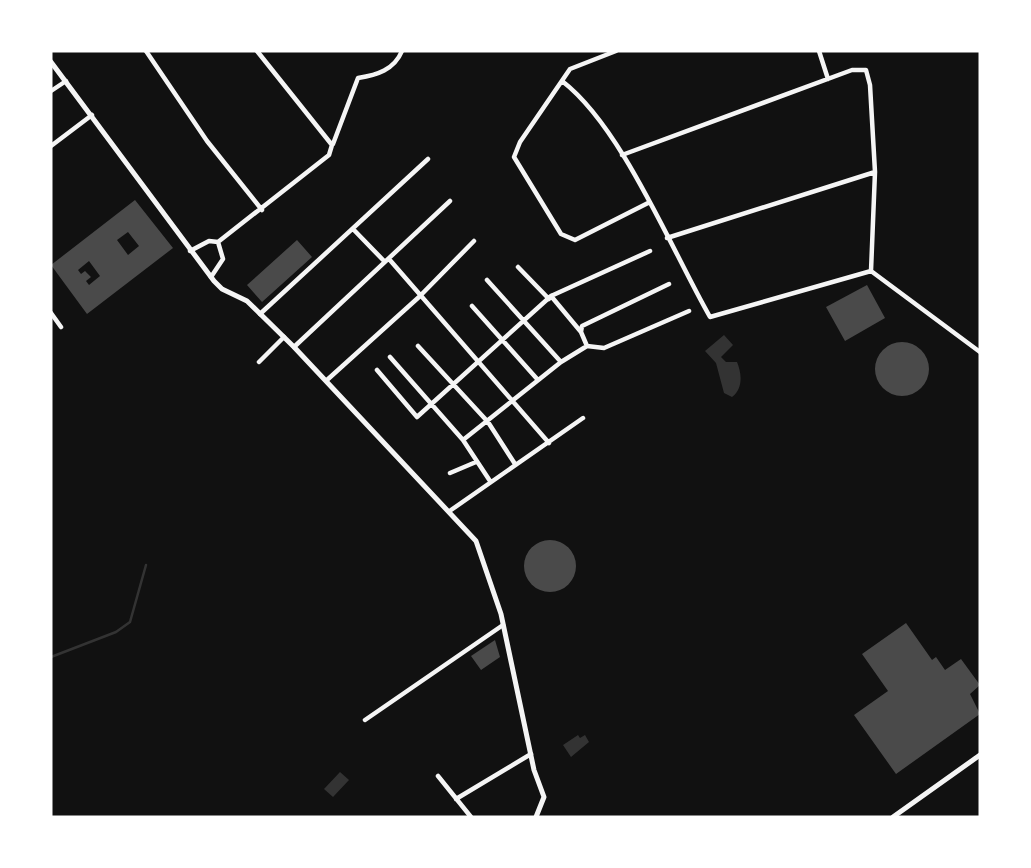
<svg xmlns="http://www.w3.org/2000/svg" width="1031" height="868" font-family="Barlow,sans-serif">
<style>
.water{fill:#333}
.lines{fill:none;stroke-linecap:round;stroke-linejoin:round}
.stream{stroke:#333;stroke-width:2.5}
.building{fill:#4a4a4a;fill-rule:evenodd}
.minor{stroke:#f5f5f5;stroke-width:4.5}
.tertiary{stroke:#f5f5f5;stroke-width:5}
</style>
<rect width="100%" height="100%" fill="#111"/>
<path class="water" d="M 724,335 L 733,345 L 721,357 L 726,362 L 737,362 C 742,374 743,389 732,397 L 724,393 L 716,363 L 705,351 Z
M 578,735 L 580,738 L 585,735 L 589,742 L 571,757 L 563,745 Z
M 340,772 L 349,780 L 333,797 L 324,789 Z"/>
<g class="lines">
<path class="stream" d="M 51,657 L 116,632 L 130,622 L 146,565"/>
</g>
<path class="building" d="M 135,200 L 173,248 L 87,314 L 51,265 ZM 128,232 L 139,246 L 128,255 L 117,240 ZM 89,261 L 100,276 L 89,285 L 86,281 L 91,277 L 85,271 L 81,274 L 78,270 Z
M 297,240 L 312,257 L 262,302 L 247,285 Z
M 867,285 L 885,318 L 845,341 L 826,307 Z
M875 369a27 27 0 1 1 54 0a27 27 0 1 1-54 0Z
M524 566a26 26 0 1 1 52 0a26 26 0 1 1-52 0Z
M 906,623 L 932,660 L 936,657 L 945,670 L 961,659 L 980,685 L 970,694 L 980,714 L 896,774 L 854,715 L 888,691 L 862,654 Z
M 495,640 L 500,657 L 481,670 L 471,656 Z"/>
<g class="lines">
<path class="minor" d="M 146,51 L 207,141 L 262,210
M 616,51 L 570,69 L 520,142 L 514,157 L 561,234 L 575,240 L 648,203
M 819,51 L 828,79
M 562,81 C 622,127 671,249 710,317 L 871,271
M 51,91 L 66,81
M 333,144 L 358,78 C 377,75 394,70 402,51
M 51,146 L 92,115
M 622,155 L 852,70 L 866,70 L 870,85 L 875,172 L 871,271
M 353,229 L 385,262
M 667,238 L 875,172
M 190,251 L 209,241 L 218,242 L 329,155 L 332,145 L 257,51
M 389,259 L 549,443
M 518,267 L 549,299
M 871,271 L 980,352
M 211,277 L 223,259 L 218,242
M 487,280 L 561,362
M 551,296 L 581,332 L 587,346
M 472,306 L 538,380
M 51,313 L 61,327
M 260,314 L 428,159
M 581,332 L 582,326 L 669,284
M 418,346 L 488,422 L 515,464
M 294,347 L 450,201
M 390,357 L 463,440 L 490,481
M 259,362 L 284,337
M 377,370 L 417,417 L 551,296 L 650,251
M 327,380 L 419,297 L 474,241
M 463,440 L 561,362 L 587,346 L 604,348 L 689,311
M 450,473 L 476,462
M 451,510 L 583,418
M 365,720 L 503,625
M 438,776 L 471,817
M 456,799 L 531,754"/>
<path class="tertiary" d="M 51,62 L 214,281 L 222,289 L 247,301 L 294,347 L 476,541 L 501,614 L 534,770 L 544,797 L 536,817
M 893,817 L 980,755"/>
</g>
<rect width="1031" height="868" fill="none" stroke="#ffffff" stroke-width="105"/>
</svg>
